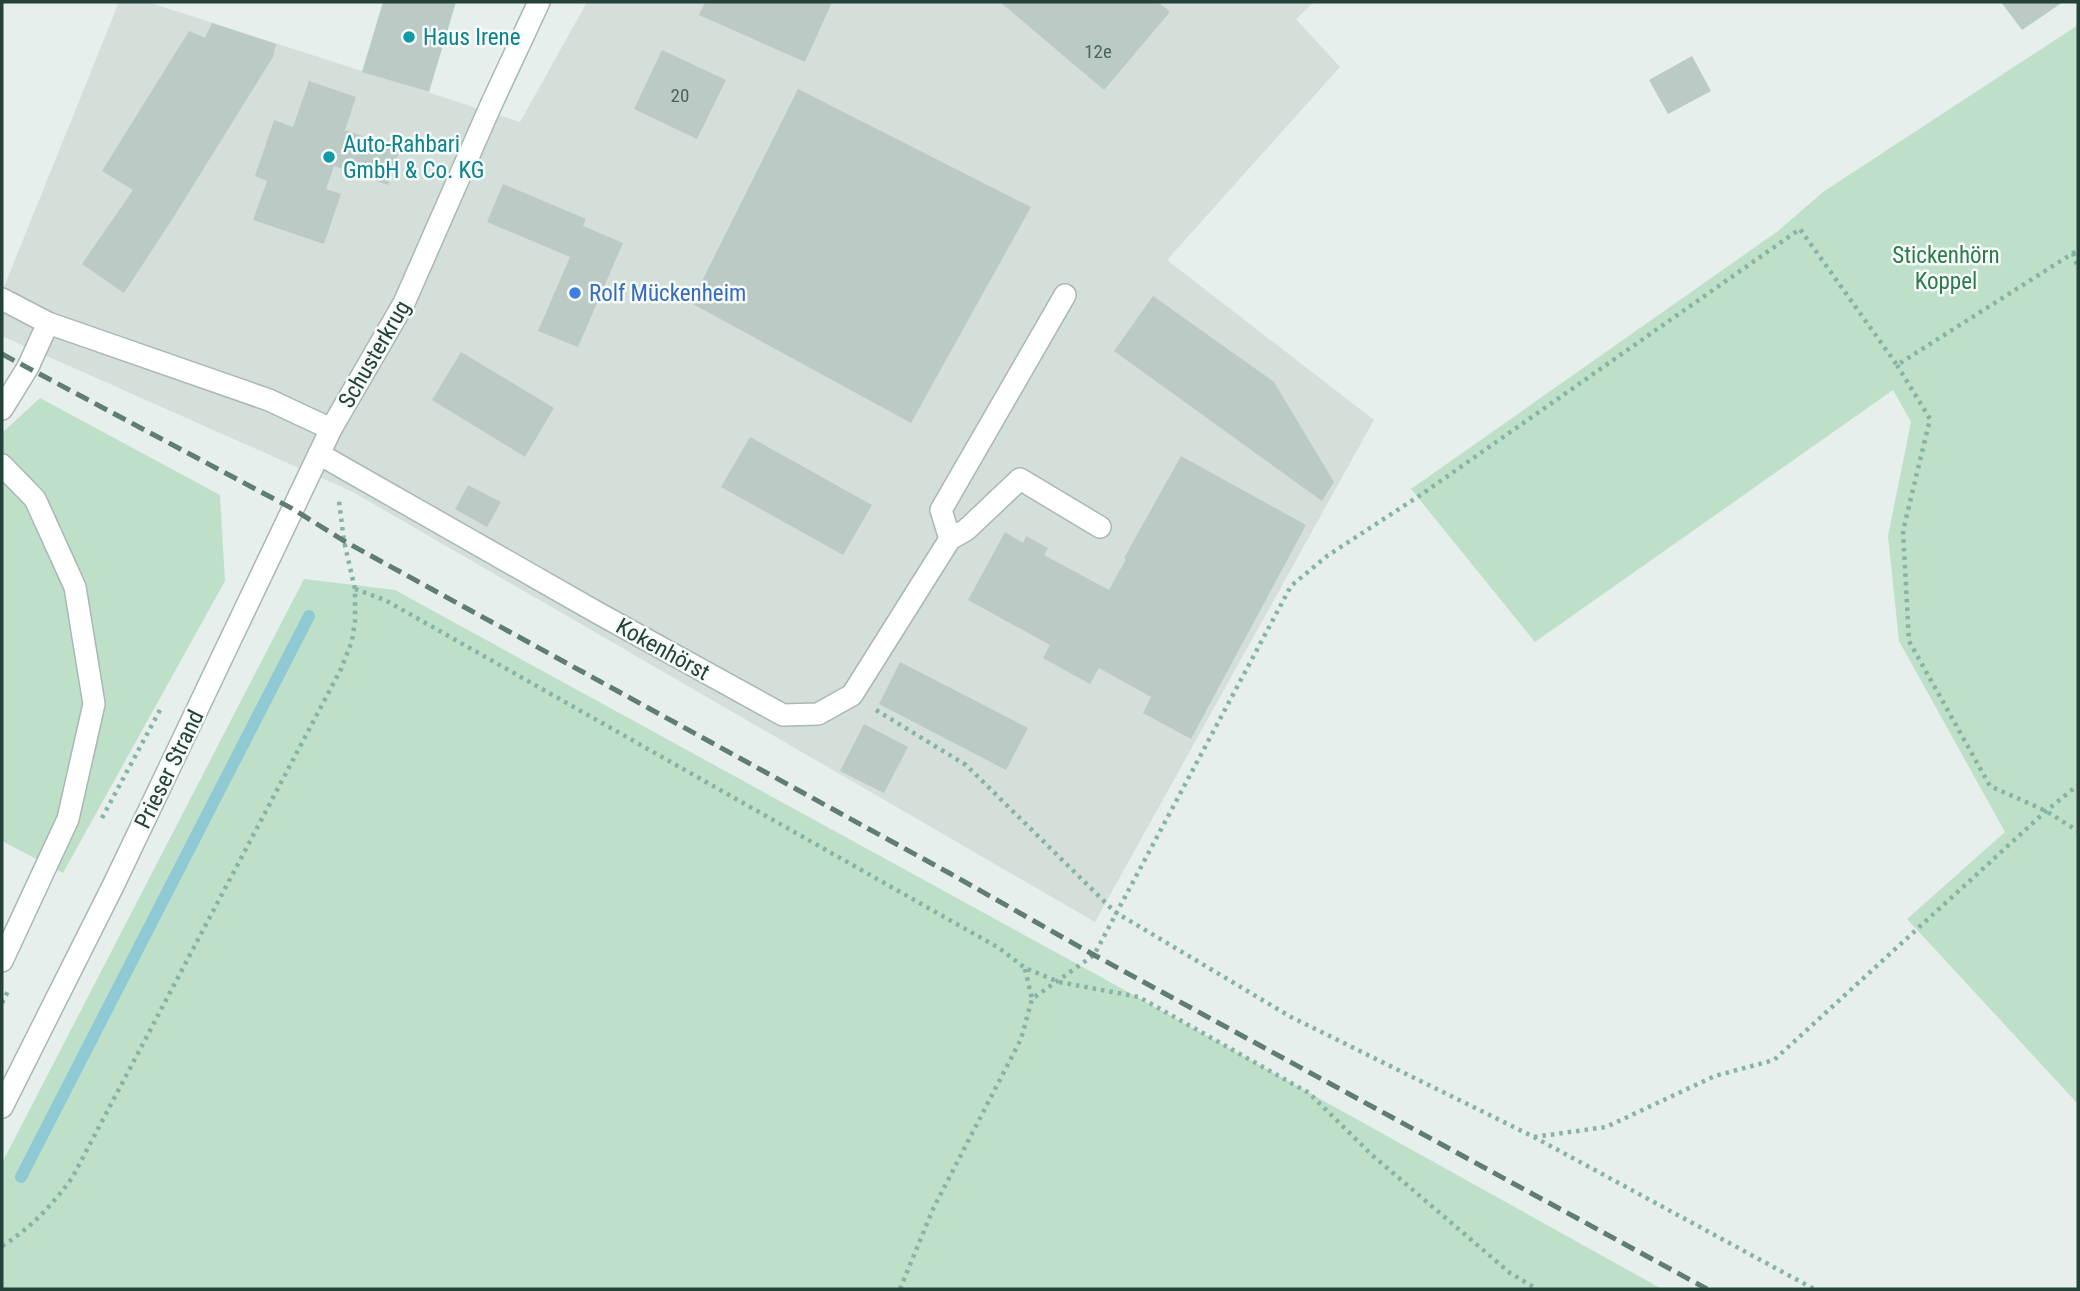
<svg xmlns="http://www.w3.org/2000/svg" width="2080" height="1291" font-family="'Roboto Condensed',sans-serif">
<style>
.built{fill:#d4dfda}
.green{fill:#bfe0c8}
.lines{fill:none;stroke-linecap:round;stroke-linejoin:round}
.stream{stroke:#8ec9d4;stroke-width:12}
.building{fill:#bbcac4}
.service-casing{stroke:#a8b8b2;stroke-width:24}
.minor-casing{stroke:#a8b8b2;stroke-width:24}
.tertiary-casing{stroke:#a8b8b2;stroke-width:24}
.path{stroke:#86b3a5;stroke-width:4.5;stroke-dasharray:3.5 5;stroke-linecap:butt}
.service{stroke:#fff;stroke-width:21}
.minor{stroke:#fff;stroke-width:21}
.tertiary{stroke:#fff;stroke-width:21}
.rail{stroke:#5f7d75;stroke-width:5;stroke-dasharray:14 7;stroke-linecap:butt}
.culture-dot{fill:#0f9aa8;stroke:#f7fbf9;stroke-width:2.5}
.shop-dot{fill:#3f7fe0;stroke:#f7fbf9;stroke-width:2.5}
.labels{text-anchor:middle;stroke-width:5;stroke-linejoin:round;paint-order:stroke}
.number-label{font-size:19px;fill:#4a645c}
.culture-label{font-size:23px;fill:#0d838f;stroke:#f7fbf9;text-anchor:start}
.park-label{font-size:23px;fill:#2d7a4b;stroke:#f7fbf9}
.shop-label{font-size:23px;fill:#366cbe;stroke:#f7fbf9;text-anchor:start}
.street-label{font-size:23px;fill:#24423a;stroke:#f7fbf9}
</style>
<rect width="100%" height="100%" fill="#e6efeb"/>
<path class="built" d="M 119,2 L 148,2 L 520,122 L 587,2 L 1314,2 L 1296,19 L 1340,67 L 1167,260 L 1374,420 L 1095,922 L 353,492 L 2,336 L 2,292 Z"/>
<path class="green" d="M 2078,25 L 2078,1104 L 1907,919 L 2005,832 L 1899,641 L 1888,536 L 1911,422 L 1893,390 L 1535,642 L 1411,489 L 1778,231 L 1823,192 Z
M 40,398 L 220,495 L 225,581 L 63,873 L 2,841 L 2,433 Z
M 304,579 L 395,590 L 1101,977 L 1662,1289 L 2,1289 L 2,1163 Z"/>
<g class="lines">
<path class="stream" d="M 21,1177 L 309,616"/>
</g>
<path class="building" d="M 383,2 L 456,2 L 429,92 L 362,72 Z
M 705,2 L 832,2 L 805,62 L 699,15 Z
M 1000,2 L 1158,2 L 1170,12 L 1104,90 Z
M 2001,2 L 2063,2 L 2022,30 Z
M 212,23 L 276,44 L 273,57 L 173,218 L 124,293 L 82,264 L 133,190 L 102,171 L 189,31 L 205,38 Z
M 662,50 L 726,80 L 697,139 L 634,109 Z
M 1692,56 L 1711,91 L 1668,114 L 1649,80 Z
M 309,81 L 356,97 L 345,130 L 400,149 L 388,185 L 334,166 L 326,189 L 341,194 L 324,244 L 253,220 L 267,181 L 255,176 L 274,120 L 293,127 Z
M 798,89 L 1031,207 L 911,423 L 691,303 Z
M 503,184 L 586,219 L 583,226 L 623,243 L 578,347 L 538,331 L 570,257 L 487,222 Z
M 1153,296 L 1274,382 L 1334,482 L 1322,501 L 1114,351 Z
M 461,352 L 554,408 L 525,457 L 432,400 Z
M 750,437 L 872,505 L 843,555 L 721,487 Z
M 1181,456 L 1306,525 L 1191,739 L 1143,713 L 1151,697 L 1099,668 L 1090,684 L 1043,658 L 1050,645 L 968,600 L 1005,532 L 1023,543 L 1026,536 L 1048,548 L 1044,555 L 1109,590 L 1126,559 L 1124,558 Z
M 468,485 L 501,502 L 487,527 L 455,509 Z
M 900,662 L 1028,728 L 1006,770 L 879,704 Z
M 864,724 L 908,747 L 884,793 L 840,771 Z"/>
<g class="lines">
<defs>
<path id="service" d="M 1065,295 L 941,510 L 950,539 L 966,530 L 1020,479 L 1100,527
M 2,299 L 48,323 L 28,367 L 2,409
M 2,465 L 35,499 L 75,587 L 94,704 L 68,819 L 2,961"/>
<path id="minor" d="M 48,323 L 269,400 L 331,429
M 319,454 L 598,613 L 783,715 L 818,714 L 852,695 L 950,539"/>
<path id="tertiary" d="M 2,1107 L 113,886 L 331,429 L 404,303 L 491,105 L 539,2"/>
</defs>
<use href="#service" class="service-casing"/>
<use href="#minor" class="minor-casing"/>
<use href="#tertiary" class="tertiary-casing"/>
<path class="path" d="M 2073,253 L 2078,268
M 1897,365 L 1930,419 L 1903,531 L 1909,641 L 1990,786 L 2046,811 L 2078,831
M 355,589 L 385,600 L 999,948 L 1025,968 L 1059,982 L 1139,997 L 1309,1093 L 1372,1155 L 1510,1273 L 1537,1289
M 876,710 L 966,765 L 1115,912 L 1291,1017 L 1534,1137 L 1814,1289
M 102,818 L 161,708
M 1025,969 L 1032,999
M 2,1003 L 9,989
M 1534,1137 L 1606,1127 L 1715,1076 L 1774,1060 L 2046,811 L 2078,785
M 2,1246 C 31,1228 52,1205 72,1178 L 341,669 L 352,641 L 355,621 L 355,589 L 344,541 L 339,501
M 900,1289 L 933,1209 L 1021,1039 L 1032,999 L 1094,955 L 1291,586 L 1327,556 L 1422,494 L 1800,229 L 1897,365 L 2078,250"/>
<use href="#service" class="service"/>
<use href="#minor" class="minor"/>
<use href="#tertiary" class="tertiary"/>
<path class="rail" d="M 2,354 L 293,509 L 344,541 L 951,874 L 1094,955 L 1707,1289"/>
</g>
<g class="culture-dot">
<circle cx="409" cy="37" r="7"/>
<circle cx="329" cy="157" r="7"/>
</g>
<circle class="shop-dot" cx="575" cy="293" r="7"/>
<g class="labels">
<g class="number-label">
<text x="1098" y="58">12e</text>
<text x="680" y="102">20</text>
</g>
<g class="culture-label">
<text x="423" y="45">Haus Irene</text>
<text x="343" y="152">Auto-Rahbari<tspan x="343" dy="26">GmbH &amp; Co. KG</tspan></text>
</g>
<g class="park-label">
<text x="1946" y="263">Stickenhörn<tspan x="1946" dy="26">Koppel</tspan></text>
</g>
<g class="shop-label">
<text x="589" y="301">Rolf Mückenheim</text>
</g>
<g class="street-label">
<text transform="translate(374 354) rotate(-60)" y="8">Schusterkrug</text>
<text transform="translate(663 649) rotate(29)" y="8">Kokenhörst</text>
<text transform="translate(169 769) rotate(-64)" y="8">Prieser Strand</text>
</g>
</g>
<rect width="2080" height="1291" fill="none" stroke="#24423a" stroke-width="7"/>
</svg>
